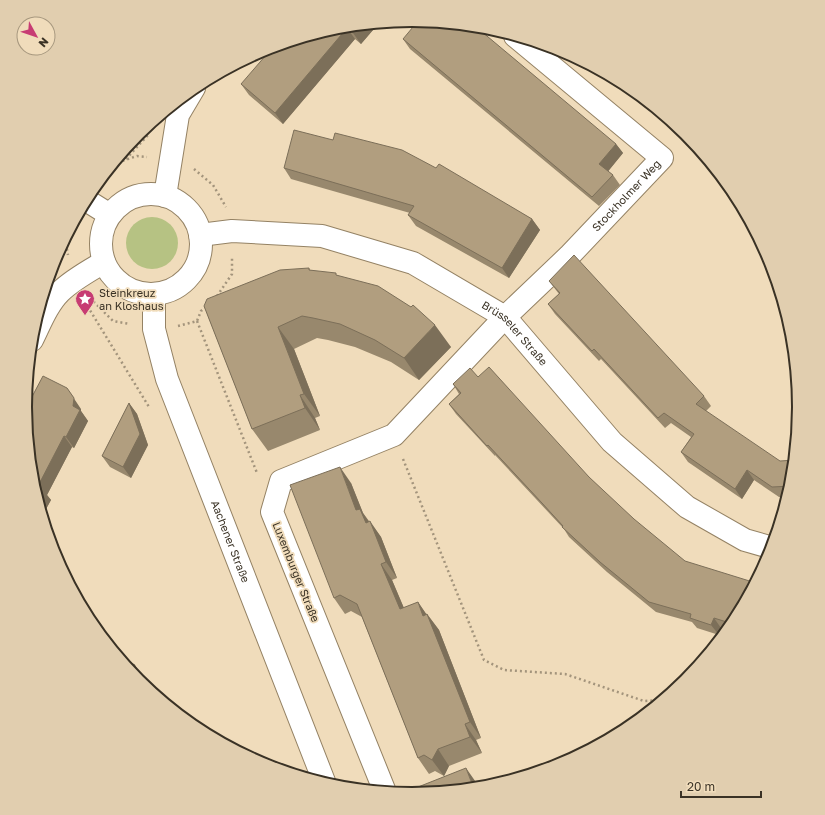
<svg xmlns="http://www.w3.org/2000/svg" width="825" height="815" font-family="'Golos Text',sans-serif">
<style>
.green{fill:#b6c283}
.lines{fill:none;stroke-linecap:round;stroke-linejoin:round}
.minor-casing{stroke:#948264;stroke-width:24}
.major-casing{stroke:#948264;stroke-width:24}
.path{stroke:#a3947c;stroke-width:2.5;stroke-dasharray:2 3;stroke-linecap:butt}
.minor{stroke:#fff;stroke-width:22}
.major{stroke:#fff;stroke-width:22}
.wall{fill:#98886d}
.shaded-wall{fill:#7c6f59}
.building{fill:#b19e7f;stroke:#7c6f59}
.labels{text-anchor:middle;stroke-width:3.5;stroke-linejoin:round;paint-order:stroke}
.street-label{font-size:11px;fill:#3a3225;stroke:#f0dcbb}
.poi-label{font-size:11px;fill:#3a3225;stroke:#f0dcbb;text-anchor:start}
.rim{fill:none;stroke:#3a3225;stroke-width:2}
</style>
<rect width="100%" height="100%" fill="#f0dcbb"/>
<path class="green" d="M126 243a26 26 0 1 1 52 0a26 26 0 1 1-52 0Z"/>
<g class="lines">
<defs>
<g id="minor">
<path d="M 165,196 L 178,115 L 194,88"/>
<path id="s1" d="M 200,235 L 232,231 L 322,236 L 413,263 L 505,317 L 612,442 L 687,507 L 745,540 L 773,548"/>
<path d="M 32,340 C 40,324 47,305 60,292 C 72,280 89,271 104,262"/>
<path id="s2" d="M 385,792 L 272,512 L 281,481 L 394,435 L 505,317 L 569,256 L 662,158 L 515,36"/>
</g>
<g id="major">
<circle cx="151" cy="244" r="50"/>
<path d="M 86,200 L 110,215"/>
<path id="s3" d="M 154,294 L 154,329 L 167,379 L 325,784"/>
</g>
</defs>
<use href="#minor" class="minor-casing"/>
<use href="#major" class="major-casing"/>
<path class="path" d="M 126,159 L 148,135
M 113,164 L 137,156 L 147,157
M 194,169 L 213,185 L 226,207
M 65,239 L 68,255
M 58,253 L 62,259
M 217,296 L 232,274 L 232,256
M 90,298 L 113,321 L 130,324
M 85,302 L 149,407
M 197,321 L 257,473
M 178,326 L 197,321 L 201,311 L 206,307
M 403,459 L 484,660 L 504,670 L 565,674 L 644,701 L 664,700"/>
<use href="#minor" class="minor"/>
<use href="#major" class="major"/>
</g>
<path class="wall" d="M 379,23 L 361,44 L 355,39 L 283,124 L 249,95 L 241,84 L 337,27 Z
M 428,26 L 616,144 L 623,153 L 608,171 L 613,175 L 620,185 L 599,206 L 410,49 L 403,39 Z
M 605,73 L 628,85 L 626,90 Z
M 284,168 L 436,168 L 532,219 L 540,230 L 509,278 L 416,226 L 408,215 L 410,213 L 291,179 Z
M 309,268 L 310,270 L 339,276 L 451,347 L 419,380 L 391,362 L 355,347 L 328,340 L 317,338 L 294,349 L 320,416 L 315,418 L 320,430 L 268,451 L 252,429 L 204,306 Z
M 549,281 L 704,396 L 711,406 L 706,411 L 793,483 L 788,497 L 779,497 L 754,480 L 742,499 L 688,462 L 681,452 L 691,437 L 671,423 L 665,428 L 601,359 L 599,361 L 555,314 L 548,304 L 559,294 Z
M 478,377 L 589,477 L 735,623 L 728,631 L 721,628 L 719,635 L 697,628 L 692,622 L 656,612 L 607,572 L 569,537 L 564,529 L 550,514 L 495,455 L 495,456 L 456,414 L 449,404 L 459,394 L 453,384 Z
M 129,403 L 137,414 L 148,445 L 131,478 L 110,467 L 102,456 Z
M 81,409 L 81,411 L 88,421 L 74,448 L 72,447 L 47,495 L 51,500 L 46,509 L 47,511 L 43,518 L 32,483 Z
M 351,483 L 363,513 L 381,537 L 397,578 L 392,580 L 404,608 L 418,602 L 426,614 L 427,614 L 439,630 L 481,738 L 476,740 L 482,753 L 449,766 L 444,776 L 435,771 L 429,774 L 418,758 L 362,617 L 351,611 L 345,614 L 334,598 Z"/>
<path class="shaded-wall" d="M 379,23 L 361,44 L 353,33 L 360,25 Z
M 347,28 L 355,39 L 283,124 L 275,113 Z
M 619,80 L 629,86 L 626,90 Z
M 616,144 L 623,153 L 606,174 L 599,164 Z
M 532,219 L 540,230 L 509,278 L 502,268 Z
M 435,325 L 451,347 L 419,380 L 404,358 Z
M 278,327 L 294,349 L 320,416 L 304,394 Z
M 67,388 L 81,409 L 81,411 L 88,421 L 74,448 L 66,437 L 73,406 Z
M 300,395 L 315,418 L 320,430 L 305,408 Z
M 129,403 L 137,414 L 148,445 L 131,478 L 123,467 Z
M 64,436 L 72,447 L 47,495 L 51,500 L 46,509 L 47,511 L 43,518 L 38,502 L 38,486 Z
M 340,467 L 351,483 L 363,513 L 371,525 L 377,539 L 356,510 Z
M 747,470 L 754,480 L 742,499 L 735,489 Z
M 370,521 L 381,537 L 397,578 L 386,562 Z
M 381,564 L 392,580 L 411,625 L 400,609 Z
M 418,602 L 429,618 L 427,614 L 439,630 L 481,738 L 470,722 L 423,616 Z
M 714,618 L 721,628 L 719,635 L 711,625 Z
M 135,665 L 142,677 L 139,682 L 131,672 Z
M 465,724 L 476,740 L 482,753 L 470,737 Z
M 438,749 L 449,766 L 444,776 L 432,760 Z
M 466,768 L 480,788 L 474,789 Z"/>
<path class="building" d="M 418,21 L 422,21 L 428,26 L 432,22 L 475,26 L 616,144 L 599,164 L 613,175 L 592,197 L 403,39 Z
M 360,25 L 353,33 L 347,28 L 275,113 L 241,84 L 273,47 L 337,27 Z
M 294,130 L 333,140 L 335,133 L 402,150 L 436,168 L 439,164 L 532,219 L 502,268 L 408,215 L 414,206 L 284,168 Z
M 574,255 L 704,396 L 696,404 L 780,461 L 795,460 L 792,486 L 772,487 L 747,470 L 735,489 L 681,452 L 694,434 L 664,413 L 658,418 L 594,349 L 592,351 L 548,304 L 560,293 L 549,281 Z
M 309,268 L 309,270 L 336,273 L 336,275 L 378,286 L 411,307 L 413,305 L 435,325 L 404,358 L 375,340 L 340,324 L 313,318 L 302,316 L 278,327 L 304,394 L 300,395 L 305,408 L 252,429 L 204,306 L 207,299 L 280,270 Z
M 489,367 L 589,477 L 634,519 L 685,561 L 756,583 L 733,624 L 714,618 L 711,625 L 690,618 L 691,614 L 649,602 L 600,562 L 562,527 L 563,526 L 542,503 L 488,445 L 487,446 L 449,404 L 461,393 L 453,384 L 470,368 L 478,377 Z
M 43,376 L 67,388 L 74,398 L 73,406 L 80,410 L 66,437 L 64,436 L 38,486 L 43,489 L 38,499 L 39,500 L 38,502 L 32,483 L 25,410 Z
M 129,403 L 140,434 L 123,467 L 102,456 Z
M 340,467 L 356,510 L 360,509 L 366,523 L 370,521 L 386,562 L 381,564 L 400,609 L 418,602 L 423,616 L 427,614 L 470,722 L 465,724 L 470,737 L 438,749 L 432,760 L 424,755 L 418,758 L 357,604 L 340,595 L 334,598 L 290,485 Z
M 117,656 L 135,665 L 131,672 Z
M 466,768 L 474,789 L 415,795 L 413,789 Z"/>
<defs>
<symbol id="sight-pin" viewBox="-11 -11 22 30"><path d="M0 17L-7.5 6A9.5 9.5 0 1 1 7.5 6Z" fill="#c73c73" stroke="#f0dcbb"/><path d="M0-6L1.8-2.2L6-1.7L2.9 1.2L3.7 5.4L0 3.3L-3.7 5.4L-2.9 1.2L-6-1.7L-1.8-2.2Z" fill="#fff"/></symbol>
</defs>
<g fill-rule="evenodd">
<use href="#sight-pin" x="74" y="288" width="22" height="30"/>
</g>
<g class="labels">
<g class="street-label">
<text dy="4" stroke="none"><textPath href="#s2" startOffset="790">Stockholmer Weg</textPath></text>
<text dy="4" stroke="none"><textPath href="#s1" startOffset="342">Brüsseler Straße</textPath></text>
<text dy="4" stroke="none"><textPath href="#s3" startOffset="261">Aachener Straße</textPath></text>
<text transform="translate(296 572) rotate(68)" y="4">Luxemburger Straße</text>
</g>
<g class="poi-label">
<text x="99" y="297">Steinkreuz<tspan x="99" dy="13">an Kloshaus</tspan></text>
</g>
</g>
<path d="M0 0H825V815H0ZM32 407a380 380 0 1 1 760 0a380 380 0 1 1-760 0Z" fill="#e1ceaf" fill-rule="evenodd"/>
<path class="rim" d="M32 407a380 380 0 1 1 760 0a380 380 0 1 1-760 0Z"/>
<g transform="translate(36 36) rotate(130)"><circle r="19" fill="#f0dcbb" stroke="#a7987f"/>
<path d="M0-3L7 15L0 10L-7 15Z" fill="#c73c73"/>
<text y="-6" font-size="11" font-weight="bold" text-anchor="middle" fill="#3a3225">N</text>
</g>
<path d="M681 791v6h80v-6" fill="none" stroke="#3a3225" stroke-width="2"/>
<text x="687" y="791" font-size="12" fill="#3a3225" stroke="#f0dcbb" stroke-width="3" paint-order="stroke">20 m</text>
</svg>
